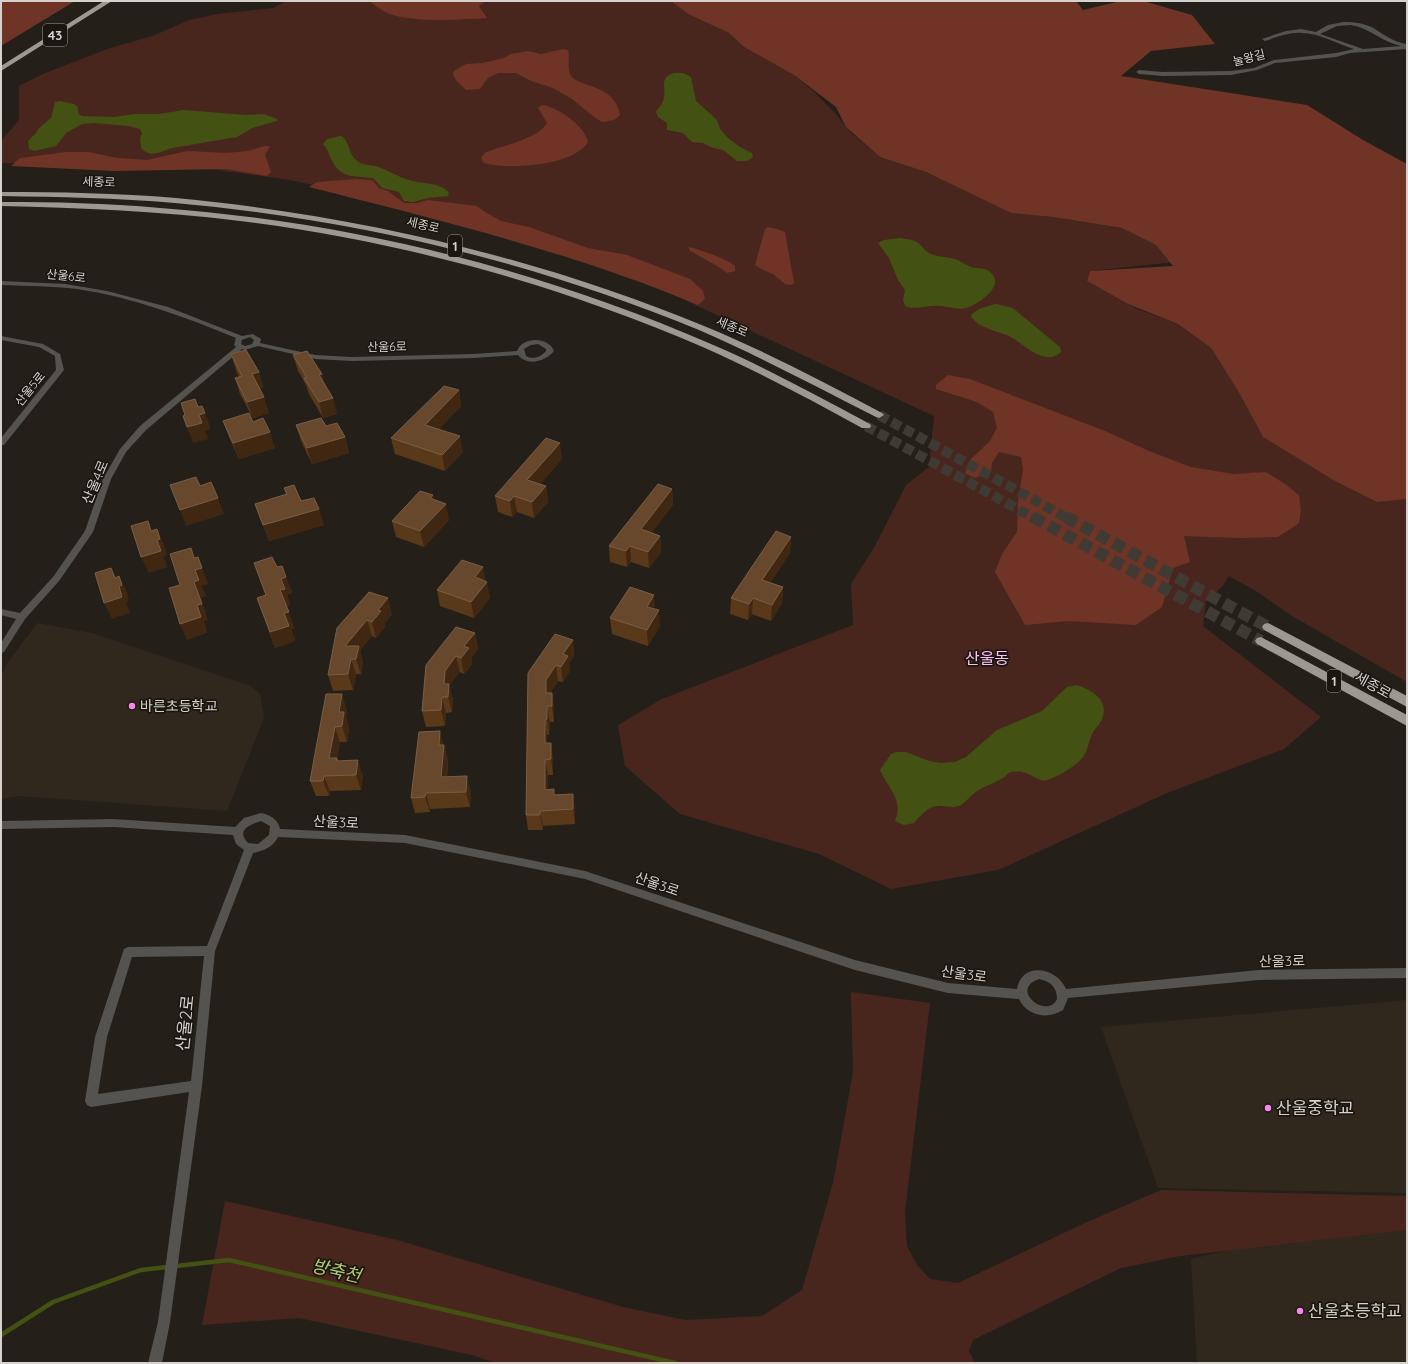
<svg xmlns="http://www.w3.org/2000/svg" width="1408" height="1364" font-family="Quicksand,'Noto Sans KR',sans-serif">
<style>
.built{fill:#30281c}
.green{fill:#49261d}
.forest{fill:#6f3426}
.water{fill:#435112}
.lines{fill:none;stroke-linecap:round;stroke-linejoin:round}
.stream{stroke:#435112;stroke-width:4.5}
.highway-tunnel-far1{stroke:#3f3b34;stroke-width:10;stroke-dasharray:10 4.5;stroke-linecap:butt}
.highway-tunnel{stroke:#3f3b34;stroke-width:12;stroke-dasharray:12 6;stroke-linecap:butt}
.street{fill:#54534f;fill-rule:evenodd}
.highway{fill:#9b9990;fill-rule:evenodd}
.wall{fill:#5a381a}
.shaded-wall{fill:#3f2711}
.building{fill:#67482d;stroke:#795e46}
.poi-dot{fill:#f688ed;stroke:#1b1610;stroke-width:1.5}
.labels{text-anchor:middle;stroke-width:3.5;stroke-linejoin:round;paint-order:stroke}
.far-street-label{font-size:12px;fill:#d5d2cd;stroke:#1b1610}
.shield{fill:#1b1610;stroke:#9d9a94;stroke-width:1}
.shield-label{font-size:13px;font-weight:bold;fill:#d5d2cd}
.street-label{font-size:14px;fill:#d5d2cd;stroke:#1b1610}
.poi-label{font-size:14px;fill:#d5d2cd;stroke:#1b1610;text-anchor:start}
.quarter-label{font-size:16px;fill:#fec0f7;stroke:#1b1610}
.near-street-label{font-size:17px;fill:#d5d2cd;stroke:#1b1610}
.near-poi-label{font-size:17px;fill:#d5d2cd;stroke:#1b1610;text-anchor:start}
.near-water-label{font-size:18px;font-style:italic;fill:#b2ca72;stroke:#1b1610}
</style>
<rect width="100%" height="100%" fill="#242019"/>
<path class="built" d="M 37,623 L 92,633 L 248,685 L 260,693 L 264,718 L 227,811 L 19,796 L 1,799 L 1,677 L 6,665 Z
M 1407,1000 L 1407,1193 L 1158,1188 L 1101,1027 Z
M 1407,1230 L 1407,1363 L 1197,1363 L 1191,1259 L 1276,1239 Z"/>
<path class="green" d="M 287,1 L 369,1 L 388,13 L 417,19 L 461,20 L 486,17 L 479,6 L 486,1 L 673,1 L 688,14 L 729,33 L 744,47 L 794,75 L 813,91 L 835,113 L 850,132 L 880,157 L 926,172 L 1011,213 L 1053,217 L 1122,228 L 1156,245 L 1175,262 L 1090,271 L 1087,281 L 1135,308 L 1178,324 L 1211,348 L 1238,391 L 1263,437 L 1333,480 L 1377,502 L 1407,499 L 1407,682 L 1292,616 L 1256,591 L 1229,576 L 1222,587 L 1206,601 L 1203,626 L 1321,717 L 1284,749 L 1167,793 L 998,870 L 891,889 L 819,854 L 680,814 L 625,766 L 618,725 L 662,699 L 853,625 L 851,584 L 875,546 L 906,485 L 929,467 L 934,416 L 674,295 L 619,266 L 403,205 L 290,180 L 196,167 L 1,163 L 1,141 L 19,120 L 19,86 L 43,74 L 110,48 L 153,36 L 189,20 L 218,14 L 273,8 Z
M 851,992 L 930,1003 L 905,1212 L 907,1246 L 917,1265 L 930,1279 L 958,1283 L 1085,1223 L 1161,1190 L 1407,1196 L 1407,1230 L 1180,1256 L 1121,1268 L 973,1340 L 969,1351 L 975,1363 L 496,1363 L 472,1355 L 299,1318 L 202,1325 L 225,1201 L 397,1240 L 623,1307 L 685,1320 L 762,1316 L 802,1290 L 833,1183 L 853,1072 Z"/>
<path class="forest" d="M 1,1 L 75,1 L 1,46 Z
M 369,1 L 486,1 L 479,6 L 487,18 C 460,20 412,23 387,13 C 381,10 375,5 369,1 Z
M 671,1 L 1076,1 L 1083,10 L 1121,1 L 1143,1 L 1192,15 L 1215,44 L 1151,51 L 1121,76 L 1307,105 L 1363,140 L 1407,164 L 1407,499 L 1377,502 L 1333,480 L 1263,437 L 1238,391 L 1211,348 L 1178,324 L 1128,304 L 1087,281 L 1090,271 L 1173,266 L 1156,245 L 1122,228 L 1053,217 L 1011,213 L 926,172 L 880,157 L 846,127 L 836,107 L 794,75 L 744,47 L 729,33 L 688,14 Z
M 563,49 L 568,50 C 570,57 567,67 570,74 C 575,88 615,82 620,115 L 614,120 L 602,122 L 594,117 L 572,99 L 553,88 L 531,81 L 516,73 L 498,73 L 488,78 L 480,89 L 466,90 L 456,80 L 453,74 L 454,71 L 466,64 L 483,63 L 504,58 L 511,54 L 528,51 L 541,54 Z
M 542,105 C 558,107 585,126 588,142 C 574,166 508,170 484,163 L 481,158 L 486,152 C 502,146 538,139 547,123 L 538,108 Z
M 264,146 L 270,146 L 265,155 L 271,172 L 267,176 L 226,169 L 114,171 L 11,166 L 20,158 L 67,152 L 88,152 L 117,158 L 147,160 L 187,151 L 227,153 L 248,151 Z
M 356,179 L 372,180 L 379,188 L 388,191 L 404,203 L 417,203 L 428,200 L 477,206 L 485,212 L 501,221 L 529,227 L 588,248 L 627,255 L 690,279 L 703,291 L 705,299 L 698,305 C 575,253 439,220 309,187 L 317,182 Z
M 768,227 L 777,229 L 785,232 L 794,283 L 791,285 L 785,284 L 773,274 L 763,270 L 755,265 L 765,229 Z
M 689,247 C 701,250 725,258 735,266 L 735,271 L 727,273 C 715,263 701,258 689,250 Z
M 948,375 L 970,379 L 1105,431 L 1149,451 L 1191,467 L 1233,474 L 1266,472 L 1285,484 L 1299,495 L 1301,510 L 1299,523 L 1278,537 L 1240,538 L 1184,536 L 1190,562 L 1173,568 L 1162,607 L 1136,625 L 1069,621 L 1025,625 L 995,572 L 1002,554 L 1017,532 L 1018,502 L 1023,469 L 1021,457 L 999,452 L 992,463 L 991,472 L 975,478 L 965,473 L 971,459 L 990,441 L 997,428 L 993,412 L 977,402 L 936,389 L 936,385 Z"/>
<path class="water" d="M 674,73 L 683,73 L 691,77 L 696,101 L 717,120 L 720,129 L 728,138 L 740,147 L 752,153 L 753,156 C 750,162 743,161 737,161 L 723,150 L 713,148 L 703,143 L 692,142 L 683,133 L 667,130 L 667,123 L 658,117 L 656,112 C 658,108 662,105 663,101 C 668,90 657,78 674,73 Z
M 60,101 L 74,104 L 77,106 L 79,114 L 82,116 L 114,117 L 134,114 L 159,114 L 184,110 L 246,115 L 264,114 L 277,119 L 277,121 L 252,128 L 237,137 L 172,148 L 158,153 L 151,154 L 144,151 L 141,148 L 140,138 L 142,133 L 140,129 L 129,126 L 94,123 L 82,124 L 66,133 L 56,146 L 34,151 L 29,149 L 28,141 L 36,133 L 39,128 L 51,118 L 55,102 Z
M 341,136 C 350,141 348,152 355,159 C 360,166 370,164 378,167 C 388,170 398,177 409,180 C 420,184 442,182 449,193 L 448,196 L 428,198 L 413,202 L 404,201 L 399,192 L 382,188 L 373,178 C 356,176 341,179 332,161 C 329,155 328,149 323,144 L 327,139 Z
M 900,238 C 905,239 912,239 917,242 C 924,247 925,253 934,255 C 941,257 950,257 958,260 C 962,262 966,265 971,267 C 978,269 986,267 991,273 C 1006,286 977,305 966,308 C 958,310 949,307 941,306 C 930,304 916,311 905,306 L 903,300 L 905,290 L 898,280 L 889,258 L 878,243 L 884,240 Z
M 995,304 L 1010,307 L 1014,309 L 1060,347 L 1061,352 C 1045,368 1023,343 1009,336 C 995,330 981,329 971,317 L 972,314 L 979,309 Z
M 1077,685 C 1091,690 1108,699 1103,716 C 1102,723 1095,728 1092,734 C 1089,741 1088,748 1085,754 C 1080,764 1058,777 1047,780 C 1039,783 1031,773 1022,772 C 1018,771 1014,772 1010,772 C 999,783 987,784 976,792 C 970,796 965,803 959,806 C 952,808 947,806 941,806 C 930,804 920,816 914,823 L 904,825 L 895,821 C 904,799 888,789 880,770 L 891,754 L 896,752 L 906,752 L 929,761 L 941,763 L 955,762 L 966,757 L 997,730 L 1042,711 L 1067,687 Z"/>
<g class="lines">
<path class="stream" d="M 1,1335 L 53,1302 L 141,1270 L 229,1260 L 675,1363"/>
<path class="highway-tunnel-far1" d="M 879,415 L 1067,518
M 866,426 L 1034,518"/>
<path class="highway-tunnel" d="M 1033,517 L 1261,641
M 1066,517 L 1268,627"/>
<path class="street" d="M 1344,22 C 1354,22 1365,23 1375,29 C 1386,36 1392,41 1406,44 L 1407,49 L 1350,53 L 1336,57 L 1275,63 L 1257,70 L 1231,75 L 1163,76 L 1139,74 L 1136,72 L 1139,70 L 1163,72 L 1231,71 L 1254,68 L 1274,60 L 1336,53 L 1354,49 C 1338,44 1319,33 1302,33 C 1290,32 1277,37 1265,41 L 1262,39 L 1286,31 L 1301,29 L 1316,32 L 1328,25 ZM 1351,25 C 1370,28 1382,42 1401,46 L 1363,49 L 1320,34 L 1337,26 Z
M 1,281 L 65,284 L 107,291 L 168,307 L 242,336 L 253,334 L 261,339 L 260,343 L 315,355 L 352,357 L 474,354 L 517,351 C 522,337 548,336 554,351 C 546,361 528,367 518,355 L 474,358 L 352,361 L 315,359 L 258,346 L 245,350 L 242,349 L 146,430 L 126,452 L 111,479 L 93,532 L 59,581 L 25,619 L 4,652 L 1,653 L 1,643 L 16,619 L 1,615 L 1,609 L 20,613 L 53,577 L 85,531 L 103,479 L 120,449 L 140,426 L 236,347 L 234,345 L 236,338 C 185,317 132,297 77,289 C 52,286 26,286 1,285 ZM 250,337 L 254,340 L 252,344 L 245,346 L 241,344 L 242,340 ZM 538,344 L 546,349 L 546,351 C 541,357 533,360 526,356 L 524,349 L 531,345 Z
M 1,336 L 43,344 L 60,354 L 64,370 L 4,445 L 1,445 L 1,438 L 56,370 L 55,356 L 39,347 L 1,340 Z
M 261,813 C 270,815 278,819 280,829 L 405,835 L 585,871 L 855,960 L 948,983 L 1017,989 C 1021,962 1056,966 1066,989 L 1259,970 L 1407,968 L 1407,978 L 1259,980 L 1068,998 L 1063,1010 C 1048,1020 1027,1016 1019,999 L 948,993 L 855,970 L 585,879 L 405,843 L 278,837 C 273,847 264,851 253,853 L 215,951 L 202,1086 L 170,1322 L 162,1363 L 148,1363 L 158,1322 L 189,1092 L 91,1107 L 87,1105 L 85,1101 L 95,1037 L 124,949 L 128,947 L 207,946 L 244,850 L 236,844 L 233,835 L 113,827 L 1,829 L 1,821 L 113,819 L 235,827 L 244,818 ZM 261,821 L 270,826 L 269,835 L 258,844 L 248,843 C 236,830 249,825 261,821 ZM 204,956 L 191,1081 L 98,1094 L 107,1037 L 132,957 ZM 1039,979 C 1050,981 1057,987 1057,999 C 1048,1020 1008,990 1039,979 Z"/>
<path class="highway" d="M 104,1 L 112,1 L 1,71 L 1,66 Z
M 1,192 C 59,192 118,193 176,198 C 357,215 536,257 704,326 C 765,351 824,382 882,413 L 884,415 L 879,418 L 876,417 C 817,387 759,356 699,330 C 532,261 354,219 175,203 C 117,198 59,197 1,196 Z
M 1,202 C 54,202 107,203 160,208 C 349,222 537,268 711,344 C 765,367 817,396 870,424 L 871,426 L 870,428 L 862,428 C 811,400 759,372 705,348 C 558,284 400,241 240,221 C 161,211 81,208 1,206 Z
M 1268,623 L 1407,696 L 1407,707 L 1264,630 L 1262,627 L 1264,624 Z
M 1261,637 L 1407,715 L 1407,726 L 1257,644 L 1255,641 L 1257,638 Z"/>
</g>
<path class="wall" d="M 231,354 L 259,372 L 263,388 L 260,389 L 269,413 L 253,418 L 240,394 L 235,378 L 239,377 L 236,370 Z
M 293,355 L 322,374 L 324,384 L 337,414 L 323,418 L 309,394 L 306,385 L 298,371 Z
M 459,390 L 461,406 L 439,429 L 463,452 L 445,471 L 395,454 L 391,438 Z
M 223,421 L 253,422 L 275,448 L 239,459 L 229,437 Z
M 296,425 L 326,426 L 345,437 L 349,453 L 312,464 L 301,441 Z
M 562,459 L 540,484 L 546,486 L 548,502 L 534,518 L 517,512 L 512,517 L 498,512 L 495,496 Z
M 284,488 L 324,525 L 269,541 L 255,504 L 286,494 Z
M 672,489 L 673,505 L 651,533 L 660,536 L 661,552 L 649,568 L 631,562 L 627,567 L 610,562 L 609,546 Z
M 433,495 L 434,500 L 449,520 L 424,547 L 396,537 L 392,521 Z
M 791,537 L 790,553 L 770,583 L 783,587 L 782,603 L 771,621 L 752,614 L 748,620 L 730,614 L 731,598 Z
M 254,563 L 277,567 L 286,577 L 292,593 L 287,594 L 290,605 L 286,606 L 294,628 L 291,629 L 295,641 L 275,648 L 257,598 L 266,595 Z
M 486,581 L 490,598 L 474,618 L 440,606 L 437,590 Z
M 369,592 L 392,614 L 384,624 L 385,627 L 376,638 L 372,636 L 360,650 L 363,662 L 361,674 L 356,674 L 353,690 L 333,691 L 328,675 Z
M 655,609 L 660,626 L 648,646 L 612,634 L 610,618 Z
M 475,633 L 478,649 L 471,658 L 472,664 L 464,674 L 460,672 L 449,685 L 453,700 L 452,712 L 446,713 L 445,726 L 426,727 L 422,711 L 426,665 Z
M 573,640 L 574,656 L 569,663 L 570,671 L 563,682 L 558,681 L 550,693 L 552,693 L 554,709 L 554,722 L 550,722 L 549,735 L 547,735 L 547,743 L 553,758 L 553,775 L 548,775 L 548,790 L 575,809 L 575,824 L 543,826 L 543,830 L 528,830 L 526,815 L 528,673 Z
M 326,694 L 347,710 L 346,716 L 349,728 L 347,742 L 340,742 L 337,758 L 339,761 L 363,776 L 361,790 L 330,791 L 329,796 L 316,796 L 310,781 Z
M 444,745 L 448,761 L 447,777 L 471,791 L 470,807 L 430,809 L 430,812 L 415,813 L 411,798 Z"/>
<path class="shaded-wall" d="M 259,372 L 263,388 L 257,390 L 252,374 Z
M 322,374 L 326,390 L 319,375 Z
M 459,390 L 461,406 L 428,441 L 425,425 Z
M 264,397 L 269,413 L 253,418 L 247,402 Z
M 333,398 L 337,414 L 323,418 L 319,402 Z
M 205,413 L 211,429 L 205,431 L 208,439 L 193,443 L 187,427 L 199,415 Z
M 270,432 L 275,448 L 239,459 L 233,443 Z
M 460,436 L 463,452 L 445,471 L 442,455 Z
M 345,437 L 349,453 L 312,464 L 307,448 Z
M 560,443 L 562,459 L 530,496 L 527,480 Z
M 546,486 L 548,502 L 534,518 L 532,502 Z
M 672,489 L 673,505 L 642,545 L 641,529 Z
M 433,495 L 436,511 L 430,498 Z
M 514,496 L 517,512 L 512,517 L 510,501 Z
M 218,498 L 224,514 L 186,526 L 180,510 Z
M 446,504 L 449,520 L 424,547 L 420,531 Z
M 319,509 L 324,525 L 269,541 L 263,525 Z
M 157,529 L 164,545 L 167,555 L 164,556 L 167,567 L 149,573 L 141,557 L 157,540 Z
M 660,536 L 661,552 L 649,568 L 648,552 Z
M 791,537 L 790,553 L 762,596 L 762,580 Z
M 630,546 L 631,562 L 627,567 L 626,551 Z
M 191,548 L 197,564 L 198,557 L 208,584 L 202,586 L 206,596 L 201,598 L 208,620 L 204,621 L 207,633 L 187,640 L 180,624 L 197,605 L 194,582 L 195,570 L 194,558 Z
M 483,567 L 486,583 L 487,582 L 490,598 L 474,618 L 471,602 L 475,577 Z
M 111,568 L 119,584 L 119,576 L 127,592 L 129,601 L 126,602 L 130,613 L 112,619 L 104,603 L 115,578 Z
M 286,577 L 292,593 L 287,594 L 290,605 L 286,606 L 280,590 L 281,579 Z
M 783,587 L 782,603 L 771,621 L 772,605 Z
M 654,595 L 655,611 L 647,607 Z
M 388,598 L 392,614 L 384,624 L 385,627 L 376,638 L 372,622 L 378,610 Z
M 753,598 L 752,614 L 748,620 L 749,604 Z
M 659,610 L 660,626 L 648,646 L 647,630 Z
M 289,612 L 294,628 L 291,629 L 295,641 L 275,648 L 270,632 L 284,613 Z
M 367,620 L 372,636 L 360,650 L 363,662 L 361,674 L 356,659 L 351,659 L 356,674 L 353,690 L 348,674 L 345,646 Z
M 475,633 L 478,649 L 471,658 L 472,664 L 464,674 L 461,658 L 464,646 Z
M 573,640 L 574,656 L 569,663 L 570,671 L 563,682 L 561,667 L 563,654 Z
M 456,656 L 460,672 L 449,685 L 453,700 L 452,712 L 448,697 L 444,684 L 445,671 Z
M 556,665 L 558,681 L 548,695 L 546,693 L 546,680 Z
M 552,693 L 554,709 L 554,722 L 552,706 Z
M 342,694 L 347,710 L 346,716 L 349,728 L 347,742 L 342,726 L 339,712 Z
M 442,697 L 446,713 L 445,726 L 441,710 Z
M 547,706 L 550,722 L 549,735 L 547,719 Z
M 545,720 L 547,735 L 547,759 L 545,743 Z
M 335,727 L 340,742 L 334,773 L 329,758 Z
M 440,731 L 444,746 L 439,745 Z
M 551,743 L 553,758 L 553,775 L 551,759 Z
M 444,745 L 448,761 L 445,792 L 441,777 Z
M 358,760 L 363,776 L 361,790 L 356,775 Z
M 545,760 L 548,775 L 548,805 L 545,790 Z
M 324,776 L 330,791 L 329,796 L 323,781 Z
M 467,776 L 471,791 L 470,807 L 466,792 Z
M 426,793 L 430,809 L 430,812 L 425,797 Z
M 573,794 L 575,809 L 575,824 L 573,809 Z
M 540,811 L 543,826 L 543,830 L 540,815 Z"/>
<path class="building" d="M 246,350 L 259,372 L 252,374 L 264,397 L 247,402 L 235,378 L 242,376 L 231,354 Z
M 307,351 L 322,374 L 319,375 L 333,398 L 319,402 L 304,378 L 307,378 L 293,355 Z
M 444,386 L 459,390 L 425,425 L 460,436 L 442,455 L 391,438 Z
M 195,399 L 198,407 L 202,406 L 205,413 L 199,415 L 202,423 L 187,427 L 183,416 L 185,415 L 181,403 Z
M 249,413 L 253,422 L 263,418 L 270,432 L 233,443 L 223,421 Z
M 321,418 L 326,426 L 337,423 L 345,437 L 307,448 L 296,425 Z
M 546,438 L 560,443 L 527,480 L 546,486 L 532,502 L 514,496 L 510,501 L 495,496 Z
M 196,477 L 200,486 L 211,482 L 218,498 L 180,510 L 170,485 Z
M 658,484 L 672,489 L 641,529 L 660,536 L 648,552 L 630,546 L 626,551 L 609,546 Z
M 294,485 L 301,501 L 314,498 L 319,509 L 263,525 L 255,504 L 287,494 L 284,488 Z
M 420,491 L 433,495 L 430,498 L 446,504 L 420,531 L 392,521 Z
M 148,521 L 151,531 L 157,529 L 160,539 L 157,540 L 161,551 L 141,557 L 131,526 Z
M 776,531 L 791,537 L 762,580 L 783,587 L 772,605 L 753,598 L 749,604 L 731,598 Z
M 191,548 L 194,558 L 198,557 L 202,568 L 195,570 L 199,580 L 194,582 L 202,604 L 197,605 L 201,617 L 180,624 L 169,588 L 180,585 L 170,554 Z
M 272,557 L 277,567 L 282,566 L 286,577 L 281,579 L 285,589 L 280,590 L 289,612 L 284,613 L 289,626 L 270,632 L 257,598 L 266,595 L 254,563 Z
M 462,560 L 483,567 L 475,577 L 487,582 L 471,602 L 437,590 Z
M 111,568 L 115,578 L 119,576 L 122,585 L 119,586 L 122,597 L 104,603 L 95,573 Z
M 630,587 L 654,595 L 647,607 L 659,610 L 647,630 L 610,618 Z
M 369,592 L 388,598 L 378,610 L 381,611 L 372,622 L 367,620 L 345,646 L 359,646 L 356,659 L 351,659 L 348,674 L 328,675 L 337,628 Z
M 456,627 L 475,633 L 464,646 L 469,648 L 461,658 L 456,656 L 445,671 L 444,684 L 449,684 L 448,697 L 442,697 L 441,710 L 422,711 L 426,665 Z
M 555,634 L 573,640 L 563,654 L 568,656 L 561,667 L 556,665 L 546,680 L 546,693 L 552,693 L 552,706 L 547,706 L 547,719 L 545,720 L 545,743 L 551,743 L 551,759 L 545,760 L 545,790 L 554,789 L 554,795 L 573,794 L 573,809 L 540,811 L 540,815 L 526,815 L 528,673 Z
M 326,694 L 342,694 L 339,712 L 344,712 L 342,726 L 335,727 L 329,758 L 337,758 L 337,761 L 358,760 L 356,775 L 324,776 L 323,781 L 310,781 Z
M 440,731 L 439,745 L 444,745 L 441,777 L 467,776 L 466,792 L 426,793 L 425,797 L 411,798 L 419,732 Z"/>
<g class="poi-dot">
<circle cx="132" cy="706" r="4"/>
<circle cx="1268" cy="1108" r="4"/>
<circle cx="1300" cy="1311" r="4"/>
</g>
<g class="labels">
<g class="far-street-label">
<text transform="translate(1249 58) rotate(-14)" y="4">눌왕길</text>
<text transform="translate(99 182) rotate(2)" y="4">세종로</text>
<text transform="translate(423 225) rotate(13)" y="4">세종로</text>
<text transform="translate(66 276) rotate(6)" y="4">산울6로</text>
<text transform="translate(732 327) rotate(23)" y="4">세종로</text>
<text transform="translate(387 347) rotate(-1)" y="4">산울6로</text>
<text transform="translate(30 389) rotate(-51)" y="4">산울5로</text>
</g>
<g class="shield">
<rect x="43" y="24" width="24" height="22" rx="3"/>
<rect x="448" y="235" width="14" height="22" rx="3"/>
<rect x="1327" y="670" width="14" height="22" rx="3"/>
</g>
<g class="shield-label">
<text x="55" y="40">43</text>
<text x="455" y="251">1</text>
<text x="1334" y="686">1</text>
</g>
<g class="street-label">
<text transform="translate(95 482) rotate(-67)" y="5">산울4로</text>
<text transform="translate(1373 685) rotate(29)" y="5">세종로</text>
<text transform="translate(336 822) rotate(3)" y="5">산울3로</text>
<text transform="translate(657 884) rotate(19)" y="5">산울3로</text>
<text transform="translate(1282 961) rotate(-1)" y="5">산울3로</text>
<text transform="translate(964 974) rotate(8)" y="5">산울3로</text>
</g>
<g class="poi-label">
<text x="140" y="711">바른초등학교</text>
</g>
<g class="quarter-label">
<text x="987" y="664">산울동</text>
</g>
<g class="near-street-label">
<text transform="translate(185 1023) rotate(-84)" y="6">산울2로</text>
</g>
<g class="near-poi-label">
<text x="1276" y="1114">산울중학교</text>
<text x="1308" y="1317">산울초등학교</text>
</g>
<g class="near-water-label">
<text transform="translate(336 1271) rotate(13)" y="6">방축천</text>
</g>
</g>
<rect width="1408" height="1364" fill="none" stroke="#d5d2cd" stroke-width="4"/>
</svg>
